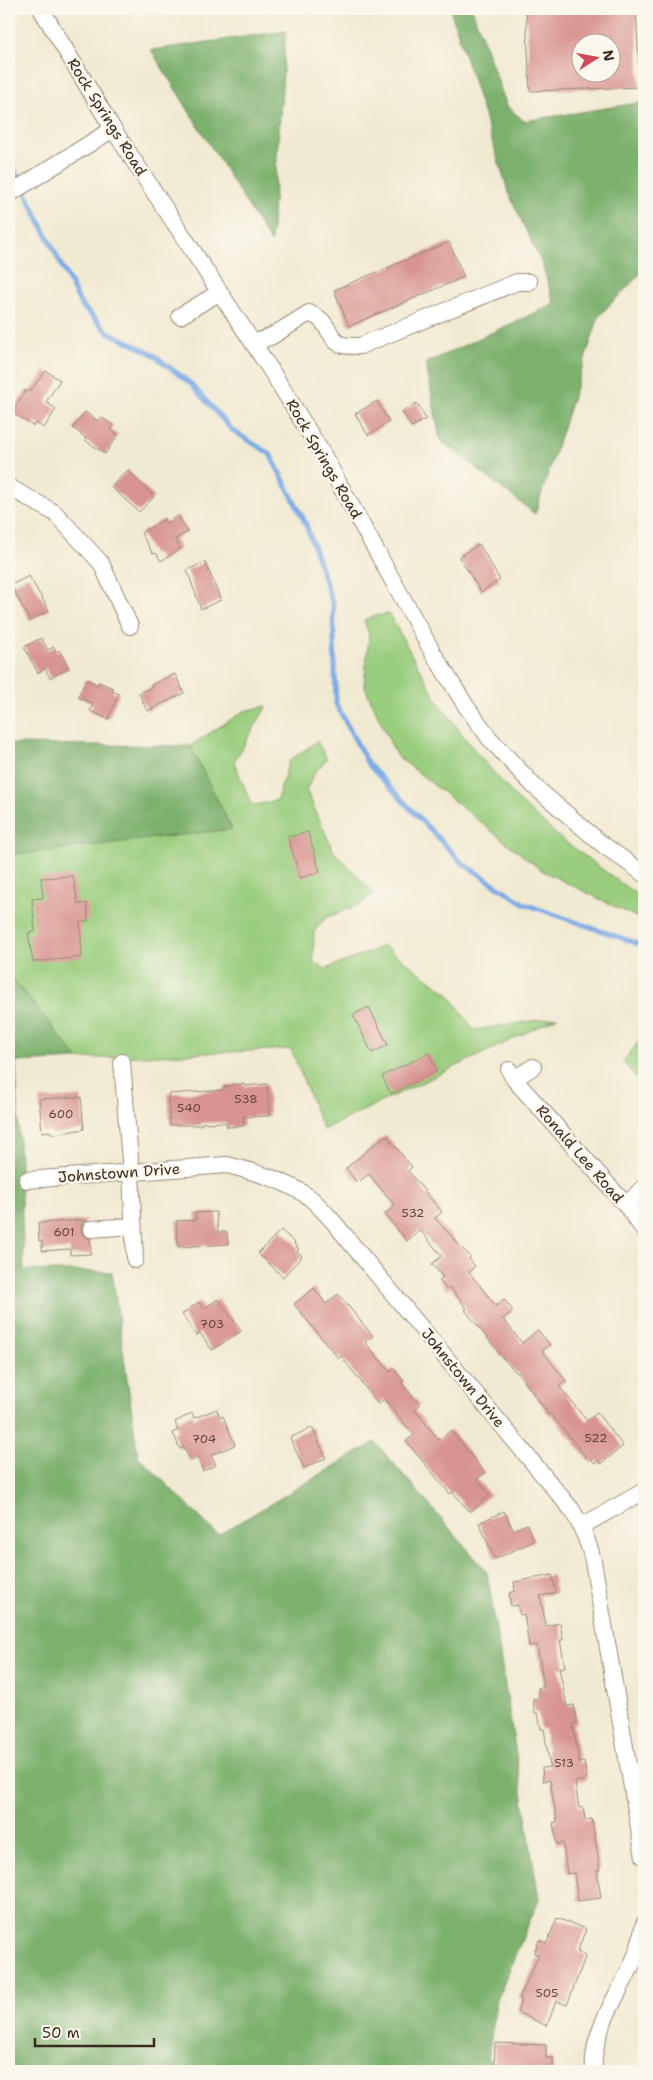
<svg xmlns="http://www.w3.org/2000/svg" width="653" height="2080" font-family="'Shantell Sans',sans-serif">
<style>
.green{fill:#9acd7e;stroke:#6a7c4e}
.forest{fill:#7bb06d;stroke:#5b6d46}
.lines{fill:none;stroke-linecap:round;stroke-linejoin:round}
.stream{stroke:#7aa9e4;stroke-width:5}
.building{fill:#d8948f;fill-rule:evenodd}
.minor-casing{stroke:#968a78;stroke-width:18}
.minor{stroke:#fff;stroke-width:16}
.labels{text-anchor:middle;stroke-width:5;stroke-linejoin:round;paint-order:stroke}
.number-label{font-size:12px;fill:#62443a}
.street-label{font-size:15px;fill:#3b2a1e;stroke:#fbf7ec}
</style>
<rect width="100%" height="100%" fill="#fbf7ec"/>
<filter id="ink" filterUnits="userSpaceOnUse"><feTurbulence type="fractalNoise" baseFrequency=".02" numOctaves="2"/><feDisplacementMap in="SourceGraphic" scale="10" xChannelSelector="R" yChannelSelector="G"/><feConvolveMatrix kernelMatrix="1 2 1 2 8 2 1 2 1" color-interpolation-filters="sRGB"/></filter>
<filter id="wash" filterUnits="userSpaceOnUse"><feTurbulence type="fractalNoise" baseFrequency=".0096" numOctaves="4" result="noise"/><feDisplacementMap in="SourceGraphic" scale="20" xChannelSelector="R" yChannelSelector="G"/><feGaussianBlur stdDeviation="1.12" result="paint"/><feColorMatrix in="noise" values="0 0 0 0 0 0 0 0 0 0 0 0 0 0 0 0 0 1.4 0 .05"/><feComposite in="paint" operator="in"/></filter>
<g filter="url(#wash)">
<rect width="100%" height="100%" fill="#f1ead2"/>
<path class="green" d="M 389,614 L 437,700 L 471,746 L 518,800 L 560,838 L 644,900 L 644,921 L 541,870 L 396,755 L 364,685 L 369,635 L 364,620 L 374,616 Z
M 267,706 L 234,762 L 252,806 L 277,800 L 289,761 L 317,741 L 327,759 L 315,772 L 306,790 L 334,852 L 374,893 L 359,905 L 325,918 L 314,932 L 313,963 L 326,969 L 384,946 L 448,993 L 474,1030 L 558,1017 C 481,1056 401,1091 323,1130 L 291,1049 L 78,1059 L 9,974 L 9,855 L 232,829 L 190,746 L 244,711 Z
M 644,1015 L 644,1087 L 623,1062 L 639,1041 Z"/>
<path class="forest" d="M 450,9 L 472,9 L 507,106 L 524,121 L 644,102 L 644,270 L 599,316 L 535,514 L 440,440 L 426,363 L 554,304 L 542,264 L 509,194 Z
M 286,31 L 271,243 L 151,50 Z
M 9,42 L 14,107 L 9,118 Z
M 9,744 L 190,746 L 232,829 L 9,855 Z
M 9,974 L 78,1059 L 16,1062 L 24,1270 L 112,1272 L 138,1456 L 218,1535 L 375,1442 L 487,1572 L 539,1899 L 496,2002 L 488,2059 L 501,2071 L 58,2071 L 9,2067 Z"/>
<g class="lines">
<path class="stream" d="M 9,159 L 81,305 L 108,332 L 151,353 L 191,384 L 232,430 L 270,454 L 306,524 L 333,605 L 336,704 L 368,764 L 462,863 L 525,904 L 644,946"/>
</g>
<g id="blocks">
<path class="building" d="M 526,9 L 636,9 L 640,87 L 530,91 ZM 580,42 L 610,42 L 610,72 L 580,72 Z
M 449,242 L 464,277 L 349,326 L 334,290 Z
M 46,371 L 60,380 L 46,402 L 56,409 L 44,428 L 36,423 L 33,426 L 12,412 L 26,390 L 29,392 Z
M 377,401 L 389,422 L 368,435 L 355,414 Z
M 417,403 L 426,419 L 411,427 L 402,412 Z
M 85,412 L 98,421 L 101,417 L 114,426 L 111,430 L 118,435 L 105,454 L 85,440 L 86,438 L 73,428 Z
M 128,470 L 154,497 L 139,512 L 111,487 Z
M 178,516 L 188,532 L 175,539 L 180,549 L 161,561 L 156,553 L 153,554 L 141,533 L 164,519 L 166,523 Z
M 479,544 L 500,580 L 481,592 L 459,557 Z
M 205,562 L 221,600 L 201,609 L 187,570 Z
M 29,576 L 49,610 L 30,621 L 11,585 Z
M 41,638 L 48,650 L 54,647 L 56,652 L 59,650 L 69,668 L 50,678 L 45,668 L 38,673 L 24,647 Z
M 175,674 L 184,693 L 147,711 L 139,693 L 152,687 L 151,685 Z
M 86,679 L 98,685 L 99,682 L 113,688 L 112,691 L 119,694 L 108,719 L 90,711 L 93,704 L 78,697 Z
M 308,832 L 320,872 L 300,878 L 288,837 Z
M 73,876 L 78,904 L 87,903 L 88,921 L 80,922 L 82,957 L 33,962 L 28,933 L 35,932 L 32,899 L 43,898 L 41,878 Z
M 369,1007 L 388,1045 L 372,1053 L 353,1015 Z
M 429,1053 L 437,1071 L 391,1094 L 382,1076 Z
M 236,1084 L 244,1084 L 244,1086 L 267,1084 L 269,1116 L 243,1117 L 244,1126 L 227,1127 L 226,1122 L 201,1123 L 201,1125 L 170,1125 L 168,1094 L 224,1090 L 224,1087 Z
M 81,1097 L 84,1129 L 55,1134 L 51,1133 L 50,1131 L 42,1132 L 39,1099 Z
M 386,1135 L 412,1167 L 408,1171 L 442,1212 L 435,1218 L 470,1257 L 469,1259 L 475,1266 L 469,1272 L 496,1306 L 504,1299 L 513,1311 L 503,1319 L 522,1343 L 538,1330 L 550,1345 L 542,1351 L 566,1381 L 559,1386 L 587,1421 L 597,1413 L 623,1446 L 601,1464 L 598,1460 L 595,1463 L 591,1459 L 589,1461 L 551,1414 L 549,1415 L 518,1372 L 517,1373 L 504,1359 L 465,1310 L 467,1309 L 450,1287 L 447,1290 L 439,1280 L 443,1277 L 432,1264 L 442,1256 L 420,1230 L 407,1241 L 385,1214 L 395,1206 L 369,1174 L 357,1183 L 346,1168 Z
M 216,1212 L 218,1232 L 227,1232 L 228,1244 L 178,1247 L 176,1221 L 196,1220 L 195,1213 Z
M 87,1220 L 82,1224 L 81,1230 L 83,1235 L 90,1239 L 91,1254 L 70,1255 L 70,1249 L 42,1251 L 42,1241 L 39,1241 L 38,1223 Z
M 281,1230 L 295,1243 L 294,1244 L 299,1249 L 297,1251 L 302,1256 L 283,1277 L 258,1253 Z
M 314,1288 L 326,1304 L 338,1294 L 373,1336 L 365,1342 L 390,1372 L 394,1369 L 404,1381 L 402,1383 L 420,1405 L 414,1409 L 439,1440 L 451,1430 L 485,1473 L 477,1479 L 490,1495 L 470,1512 L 453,1492 L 450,1494 L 406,1441 L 414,1435 L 384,1399 L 378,1404 L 341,1356 L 338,1358 L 294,1304 Z
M 218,1299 L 241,1331 L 212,1350 L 200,1333 L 196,1336 L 182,1314 L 199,1302 L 204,1309 Z
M 217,1409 L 220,1417 L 223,1416 L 235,1445 L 211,1455 L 216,1465 L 203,1471 L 198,1457 L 190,1461 L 184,1447 L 180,1449 L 173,1433 L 178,1430 L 175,1422 L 192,1413 L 194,1418 Z
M 312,1427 L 326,1458 L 304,1468 L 290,1438 Z
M 504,1511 L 513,1530 L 527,1524 L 534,1541 L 495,1559 L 479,1523 Z
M 552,1575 L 556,1593 L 540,1596 L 546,1626 L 560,1623 L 563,1640 L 560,1640 L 565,1667 L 559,1668 L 567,1706 L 574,1705 L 577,1723 L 573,1724 L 579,1763 L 584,1762 L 587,1780 L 575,1782 L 579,1808 L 583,1807 L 585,1820 L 592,1819 L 600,1870 L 597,1870 L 601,1898 L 578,1901 L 574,1873 L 567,1874 L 563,1843 L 557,1844 L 553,1823 L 557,1822 L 550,1780 L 543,1781 L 542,1768 L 550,1767 L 544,1729 L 541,1729 L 538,1713 L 535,1713 L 533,1699 L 539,1698 L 538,1688 L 544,1687 L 537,1645 L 529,1646 L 524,1614 L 520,1615 L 517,1605 L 511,1606 L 509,1593 L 515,1591 L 514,1582 Z
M 557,1918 L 586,1929 L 577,1952 L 586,1955 L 567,2005 L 556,2001 L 547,2026 L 517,2012 L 522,1999 L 519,1998 L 539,1955 L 534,1953 L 539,1940 L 547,1943 Z
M 495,2043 L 546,2045 L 546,2058 L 553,2058 L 553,2071 L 494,2071 Z"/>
</g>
</g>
<g filter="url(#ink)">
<use href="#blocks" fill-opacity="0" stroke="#968a78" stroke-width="1"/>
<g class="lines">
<defs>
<path id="minor" d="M 41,9 L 113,129 L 272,372 L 322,453 L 433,653 L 466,706 L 490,739 L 535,787 L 602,844 L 644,874
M 9,194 L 113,129
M 180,316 L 220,292
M 254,343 L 272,336 L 309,313 C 313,315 320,318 323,322 C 337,341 332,347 360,346 L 517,282 L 529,282
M 9,487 L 55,513 L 101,563 L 130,626
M 122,1062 L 131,1173 L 135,1260
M 509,1070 L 514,1079 L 626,1205 L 644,1230
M 514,1079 L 533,1067
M 27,1180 L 227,1165 C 255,1172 285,1180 309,1197 C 317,1203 324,1212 331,1219 L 572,1510 C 582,1527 589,1542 593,1561 L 644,1857
M 626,1205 L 644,1187
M 91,1229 L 133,1226
M 582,1526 L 644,1491
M 594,2071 C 590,2027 626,1987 639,1947 C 641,1939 642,1932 644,1924"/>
</defs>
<use href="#minor" class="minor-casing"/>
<use href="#minor" class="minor"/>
</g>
</g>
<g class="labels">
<g class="number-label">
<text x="246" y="1103">538</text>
<text x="189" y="1112">540</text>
<text x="61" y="1118">600</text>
<text x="413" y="1217">532</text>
<text x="64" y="1236">601</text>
<text x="212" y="1328">703</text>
<text x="596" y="1442">522</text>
<text x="204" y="1443">704</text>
<text x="564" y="1767">513</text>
<text x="547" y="1997">505</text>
</g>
<g class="street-label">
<text transform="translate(107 117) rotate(58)" y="5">Rock Springs Road</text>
<text transform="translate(324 459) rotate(60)" y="5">Rock Springs Road</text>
<text transform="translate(580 1154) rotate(49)" y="5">Ronald Lee Road</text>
<text transform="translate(119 1173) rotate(-4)" y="5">Johnstown Drive</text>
<text transform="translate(463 1378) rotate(51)" y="5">Johnstown Drive</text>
</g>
</g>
<rect width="653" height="2080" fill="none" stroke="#fbf7ec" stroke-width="30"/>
<g transform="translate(596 58) rotate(79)"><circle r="24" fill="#fbf7ec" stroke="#aea59a"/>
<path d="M0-4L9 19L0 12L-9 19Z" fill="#d1495b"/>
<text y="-8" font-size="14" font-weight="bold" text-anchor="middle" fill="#3b2a1e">N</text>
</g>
<path d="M35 2038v8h119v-8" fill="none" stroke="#3b2a1e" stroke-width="2.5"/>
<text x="42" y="2038" font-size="15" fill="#3b2a1e" stroke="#fbf7ec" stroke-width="4" paint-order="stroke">50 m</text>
</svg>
